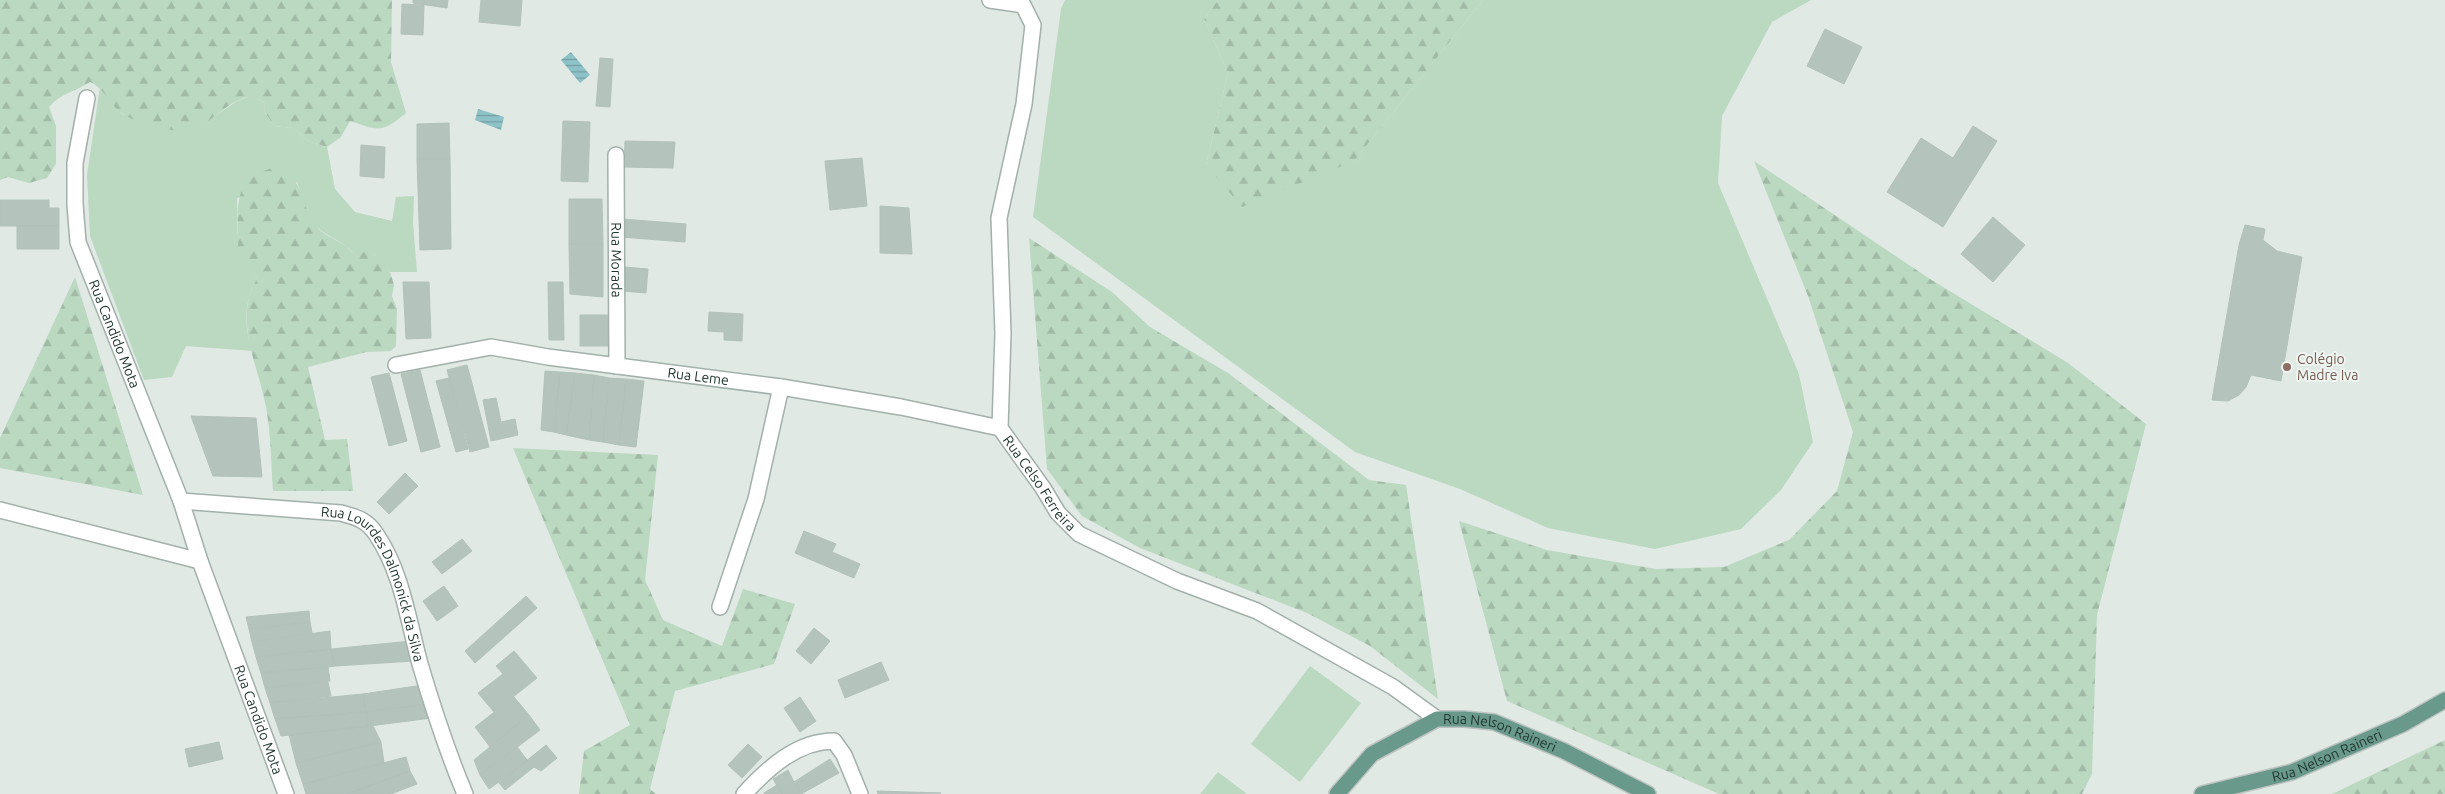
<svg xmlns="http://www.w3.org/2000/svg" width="2445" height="794" font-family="Ubuntu,sans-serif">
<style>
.grass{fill:#bbd8c1}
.forest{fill:url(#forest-firs)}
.water{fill:url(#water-rules)}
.building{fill:#b5c3bd;stroke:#b3c1bb}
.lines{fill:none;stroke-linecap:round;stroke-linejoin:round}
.minor-casing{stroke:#a3b0ab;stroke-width:18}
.major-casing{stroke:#bdc3c1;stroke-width:18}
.minor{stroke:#fff;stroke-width:15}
.major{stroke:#69998b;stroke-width:15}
.education-dot{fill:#8d6e63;stroke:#eff6f2;stroke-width:2}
.labels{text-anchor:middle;stroke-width:4;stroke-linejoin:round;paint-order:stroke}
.street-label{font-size:14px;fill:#223731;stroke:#eff6f2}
.education-label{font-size:14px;fill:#785e54;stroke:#eff6f2;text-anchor:start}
</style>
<defs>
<pattern id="forest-firs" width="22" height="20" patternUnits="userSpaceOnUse" patternTransform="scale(1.25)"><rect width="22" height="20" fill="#bbd8c1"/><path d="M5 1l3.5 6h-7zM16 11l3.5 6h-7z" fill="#a0baa6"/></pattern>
<pattern id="water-rules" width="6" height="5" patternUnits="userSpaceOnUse" patternTransform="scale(1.25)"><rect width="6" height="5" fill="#8dc2c8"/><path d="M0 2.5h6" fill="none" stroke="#739ea3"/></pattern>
</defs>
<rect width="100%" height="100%" fill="#e0e9e4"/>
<path class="grass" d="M 1065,0 L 1218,0 L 1204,19 L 1228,73 L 1206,165 L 1354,161 L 1483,0 L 1811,0 L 1772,22 L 1722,116 L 1718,183 L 1799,374 L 1813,442 L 1781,490 L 1741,529 L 1655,549 L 1548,528 L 1460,489 L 1355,452 L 1033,217 L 1061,9 Z
M 100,87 L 122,114 L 184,131 L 205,123 L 237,101 L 251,96 L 264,102 L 265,113 L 275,126 L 293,128 L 308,141 L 327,147 L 335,189 L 355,212 L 392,221 L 396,197 L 414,196 L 413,223 L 417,272 L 390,272 C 376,250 375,255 353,253 C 343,241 330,238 318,228 C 306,219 303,196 297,182 L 237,198 C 238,232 233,252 258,277 C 244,299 243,328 253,351 L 186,346 L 172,377 L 144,380 L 90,236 L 87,175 Z
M 1310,666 L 1361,703 L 1300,782 L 1251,744 Z
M 1218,772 L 1247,794 L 1200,794 Z"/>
<path class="forest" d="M 0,0 L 392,0 L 391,62 L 406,113 C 382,133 379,131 350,121 L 341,137 L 327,147 L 308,141 L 293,128 L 275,126 L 265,113 L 264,102 C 260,100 254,97 250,97 C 227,98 207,132 182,131 C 163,130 138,124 123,114 C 109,105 107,90 90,82 C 75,92 61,93 49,107 L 56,126 L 56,164 L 47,178 L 29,183 L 8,177 L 0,180 Z
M 1218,0 L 1483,0 L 1354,161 L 1242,207 L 1206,165 L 1228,73 L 1204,19 Z
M 1754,161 L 1930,279 L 2068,363 L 2146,424 L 2097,615 L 2092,774 L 2082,794 L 1719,794 L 1507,701 L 1459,521 L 1547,550 L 1656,569 L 1724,567 L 1789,540 L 1837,491 L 1853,432 L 1808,296 Z
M 277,167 C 307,181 299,204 316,226 C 324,237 342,240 353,253 L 368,252 L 381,258 L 390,272 L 394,285 L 392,296 L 397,309 L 396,346 L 391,351 L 367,352 L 308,367 L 325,440 L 347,439 L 353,491 L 273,491 C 271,463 271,434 266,407 C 258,364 232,318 258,277 C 251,270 244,262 240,252 C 237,245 238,236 238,229 C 236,196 240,175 277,167 Z
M 1029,238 L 1112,292 L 1150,327 L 1228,373 L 1369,480 L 1406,485 L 1438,699 L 1370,646 L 1307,613 L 1140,548 L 1082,516 L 1047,469 Z
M 75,277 L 143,495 L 0,468 L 0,438 Z
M 513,448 L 658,455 L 645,580 L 663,620 L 722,646 L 743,589 L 795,604 L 774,664 L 675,691 L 650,789 L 656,794 L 579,794 L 584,751 L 630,725 Z
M 2445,740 L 2445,794 L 2332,794 Z"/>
<path class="water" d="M 571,52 L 590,75 L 580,83 L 561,60 Z
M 478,109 L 504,117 L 501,130 L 475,120 Z"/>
<path class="building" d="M 413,0 L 448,0 L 447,8 L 413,3 Z
M 481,0 L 522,0 L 520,26 L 479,22 Z
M 402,4 L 424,5 L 423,35 L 401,34 Z
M 1825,29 L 1862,47 L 1844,84 L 1807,66 Z
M 600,58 L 613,59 L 610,107 L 596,106 Z
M 563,121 L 590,122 L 588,182 L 561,181 Z
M 449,123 L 450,159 L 417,159 L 417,124 Z
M 1973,126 L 1997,141 L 1943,227 L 1887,192 L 1921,138 L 1953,158 Z
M 625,141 L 675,142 L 673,168 L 624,167 Z
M 361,145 L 385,147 L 384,178 L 360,176 Z
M 862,158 L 867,206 L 830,210 L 825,161 Z
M 417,159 L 450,159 L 451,249 L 420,250 Z
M 569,199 L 602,199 L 603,244 L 569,244 Z
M 0,200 L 49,200 L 49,208 L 59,208 L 59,226 L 0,226 Z
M 880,206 L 909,208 L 912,254 L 880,253 Z
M 1993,217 L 2025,245 L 1993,282 L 1961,254 Z
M 622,219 L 686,224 L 685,242 L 621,237 Z
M 2245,225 L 2265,229 L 2263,240 L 2277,251 L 2302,257 L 2281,381 L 2251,375 L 2246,387 L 2239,395 L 2228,401 L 2212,400 L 2239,245 Z
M 17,226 L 59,226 L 59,249 L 17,249 Z
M 569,244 L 603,244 L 603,297 L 570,294 Z
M 625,267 L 648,269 L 646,293 L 623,291 Z
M 403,282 L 429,282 L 431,338 L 406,339 Z
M 548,282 L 563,282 L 564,340 L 549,340 Z
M 709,312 L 743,314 L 742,341 L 724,340 L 724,332 L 708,331 Z
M 580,315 L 609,315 L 610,346 L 580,346 Z
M 467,365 L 489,447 L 470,452 L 447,370 Z
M 420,370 L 440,447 L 421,452 L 401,374 Z
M 545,371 L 560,372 L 554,432 L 541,430 Z
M 560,372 L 575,373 L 566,435 L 554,432 Z
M 389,373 L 407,441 L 389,446 L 371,377 Z
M 575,373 L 594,375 L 589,440 L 566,435 Z
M 594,375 L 609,378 L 603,442 L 589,440 Z
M 449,378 L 468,449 L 456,452 L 436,381 Z
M 609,378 L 626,379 L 619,445 L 603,442 Z
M 626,379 L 644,381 L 636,447 L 619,445 Z
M 496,398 L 501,422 L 515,419 L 518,435 L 491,441 L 483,400 Z
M 191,416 L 256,418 L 262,477 L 213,476 Z
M 405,473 L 418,486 L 389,514 L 377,502 Z
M 804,531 L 836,544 L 832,552 L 860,564 L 854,578 L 795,553 Z
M 462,539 L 472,551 L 442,574 L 432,562 Z
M 444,586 L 458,606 L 437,621 L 423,601 Z
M 526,596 L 537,608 L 475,663 L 465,651 Z
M 309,611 L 310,622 L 249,629 L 246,617 Z
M 310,622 L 312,633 L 252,642 L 249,629 Z
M 814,628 L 830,641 L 811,664 L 796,651 Z
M 330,631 L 331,649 L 256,657 L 252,642 Z
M 411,641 L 413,661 L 335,666 L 331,649 Z
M 331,649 L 335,666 L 328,667 L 261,673 L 256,657 Z
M 514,651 L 537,678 L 494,712 L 478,693 L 503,674 L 496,666 Z
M 881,662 L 889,680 L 845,698 L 838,680 Z
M 328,667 L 330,681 L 265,688 L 261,673 Z
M 328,682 L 331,696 L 270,703 L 265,688 Z
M 423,685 L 427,704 L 366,712 L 363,694 Z
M 363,694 L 366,712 L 275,719 L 270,703 Z
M 514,697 L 529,715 L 490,747 L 475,727 Z
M 800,697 L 816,721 L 800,732 L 784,708 Z
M 427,704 L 432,718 L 369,726 L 366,712 Z
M 366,712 L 369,726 L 281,736 L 275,719 Z
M 529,715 L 540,730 L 480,775 L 474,760 Z
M 369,726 L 373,726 L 381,742 L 296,763 L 289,735 Z
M 219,742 L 223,759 L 189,767 L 185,749 Z
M 381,742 L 384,763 L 303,784 L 296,763 Z
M 748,744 L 762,757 L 742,778 L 728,765 Z
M 546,745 L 557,758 L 541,771 L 534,767 L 505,790 L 499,783 Z
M 517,747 L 528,761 L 489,789 L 480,775 Z
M 406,757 L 410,771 L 347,794 L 306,794 L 303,784 Z
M 830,759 L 839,773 L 801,794 L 794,782 Z
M 788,770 L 794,782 L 801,794 L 782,794 L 773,779 Z
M 410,771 L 417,784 L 391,794 L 347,794 Z
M 777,785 L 782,794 L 764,794 L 764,793 Z
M 877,791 L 941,793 L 878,794 Z"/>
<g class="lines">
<defs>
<g id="minor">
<path id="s1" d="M 990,0 L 1023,5 L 1033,25 L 1024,104 L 999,218 L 1003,333 L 1000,428 L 1043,488 L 1058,513 L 1079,534 L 1177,581 L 1257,611 L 1393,687 L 1437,719"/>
<path id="s2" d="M 87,98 L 75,163 L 75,204 L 78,242 L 181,501 L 200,561 L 286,794"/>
<path id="s3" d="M 616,155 L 617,366"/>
<path id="s4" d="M 396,365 L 491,347 L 548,357 L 781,387 L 901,407 L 1000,428"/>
<path id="s5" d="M 181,501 L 341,513 C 356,517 367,520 376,534 C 402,572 408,620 420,664 C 433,708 447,751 465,794"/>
<path d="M 0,510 L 200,561"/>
<path d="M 720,607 L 756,499 L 781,387"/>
<path d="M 744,794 C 768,768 797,741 834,741 L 844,755 L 860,794"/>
</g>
<g id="major">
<path id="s6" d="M 1337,794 L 1372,754 L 1437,719 L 1464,719 L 1494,722 L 1564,751 L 1648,794"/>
<path id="s7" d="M 2202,794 L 2292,772 L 2403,724 L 2445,700"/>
</g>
</defs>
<use href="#minor" class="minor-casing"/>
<use href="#major" class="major-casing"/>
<use href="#minor" class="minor"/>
<use href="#major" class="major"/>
</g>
<circle class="education-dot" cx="2287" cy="367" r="5"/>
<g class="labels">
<g class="street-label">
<text dy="5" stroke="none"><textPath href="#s3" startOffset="105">Rua Morada</textPath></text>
<text dy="5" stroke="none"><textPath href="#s2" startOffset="244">Rua Candido Mota</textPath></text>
<text dy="5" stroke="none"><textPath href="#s4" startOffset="306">Rua Leme</textPath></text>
<text dy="5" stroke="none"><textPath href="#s1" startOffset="530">Rua Celso Ferreira</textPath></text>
<text dy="5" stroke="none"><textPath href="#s5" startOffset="239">Rua Lourdes Dalmonick da Silva</textPath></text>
<text dy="5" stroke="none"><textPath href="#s2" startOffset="656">Rua Candido Mota</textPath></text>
<text dy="5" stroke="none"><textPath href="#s6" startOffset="192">Rua Nelson Raineri</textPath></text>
<text dy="5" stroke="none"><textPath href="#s7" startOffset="131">Rua Nelson Raineri</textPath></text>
</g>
<g class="education-label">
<text x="2297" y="364">Colégio<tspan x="2297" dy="16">Madre Iva</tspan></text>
</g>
</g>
</svg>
